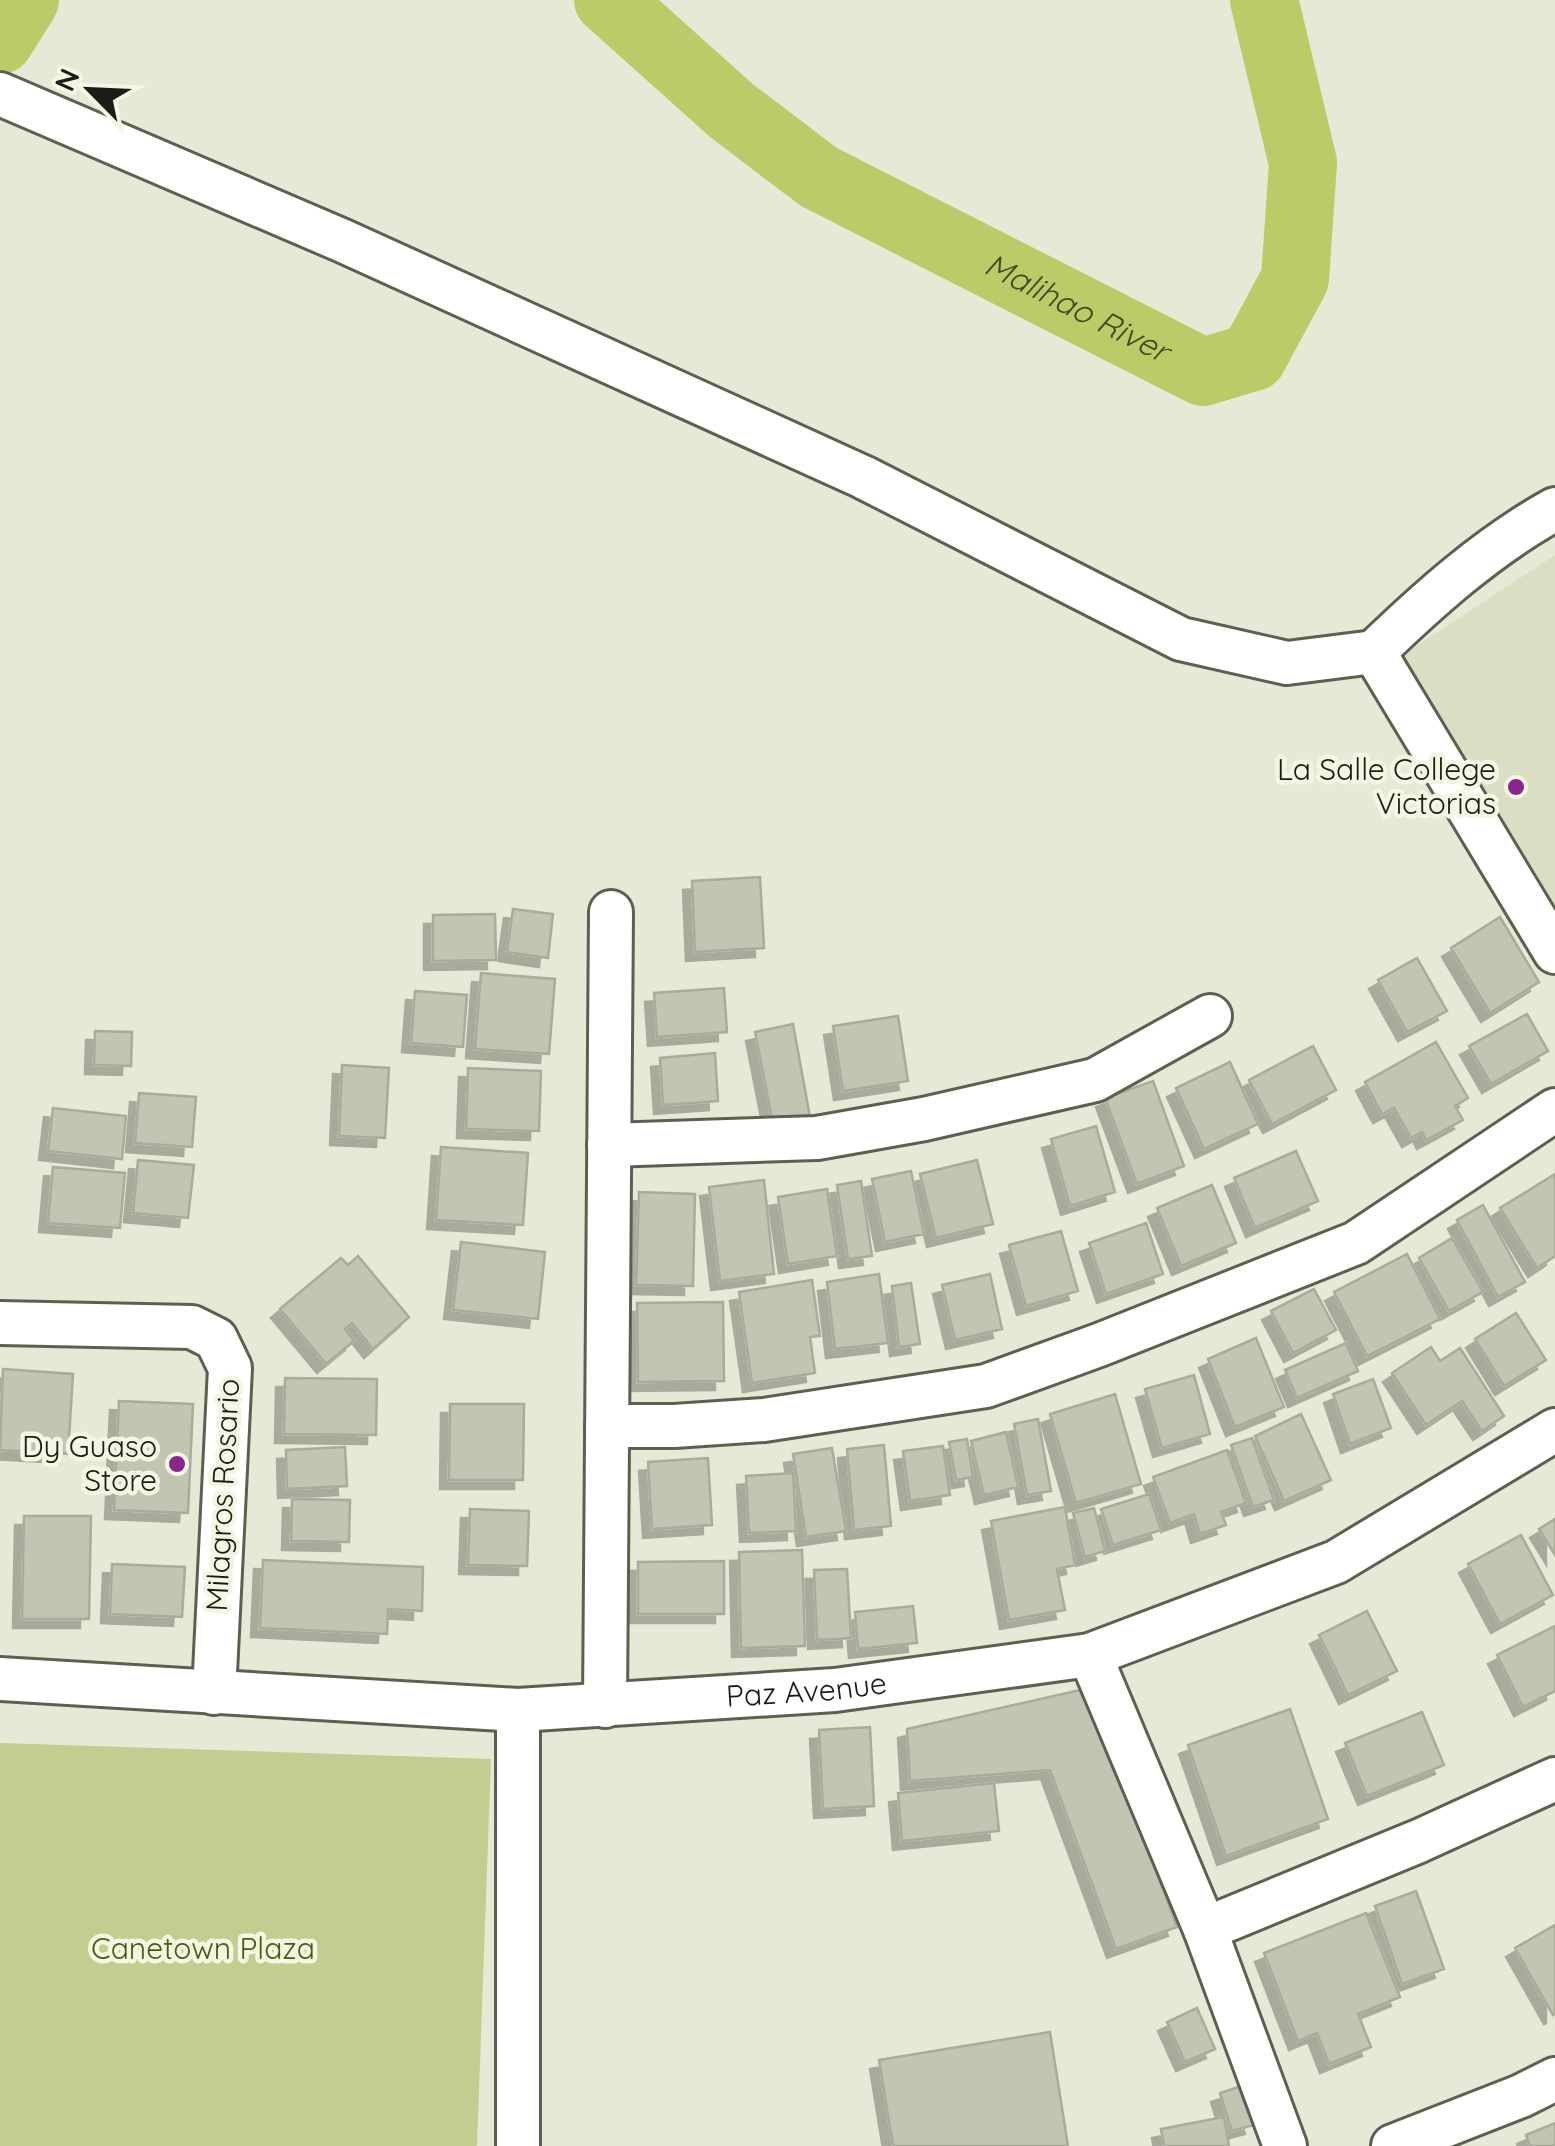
<svg xmlns="http://www.w3.org/2000/svg" width="1555" height="2146" font-family="Quicksand,sans-serif">
<style>
.built{fill:#dadfc4}
.green{fill:#c2cd90}
.lines{fill:none;stroke-linecap:round;stroke-linejoin:round}
.river{stroke:#bcca68;stroke-width:68}
.building{fill:#c1c5b2;stroke:#a8ac99;stroke-width:2.5;filter:url(#shadow)}
.minor-casing{stroke:#5d6050;stroke-width:48}
.minor{stroke:#fff;stroke-width:42}
.poi-dot{fill:#89268e;stroke:#f2f6e2;stroke-width:4}
.labels{text-anchor:middle;stroke-width:9;stroke-linejoin:round;paint-order:stroke}
.poi-label{font-size:30px;fill:#1a1c15;stroke:#f2f6e2;text-anchor:end}
.street-label{font-size:30px;fill:#1a1c15;stroke:#f2f6e2}
.park-label{font-size:30px;fill:#50580f;stroke:#f2f6e2}
.water-label{font-size:32px;font-style:italic;fill:#444a21;stroke:#f2f6e2}
</style>
<defs>
<filter id="shadow"><feDropShadow dx="-9" dy="9" stdDeviation="0" flood-color="#0004"/></filter>
</defs>
<rect width="100%" height="100%" fill="#e5e9d5"/>
<path class="built" d="M 1555,555 L 1555,917 L 1400,657 Z"/>
<path class="green" d="M 0,1743 L 491,1759 L 477,2146 L 0,2146 Z"/>
<g class="lines">
<g class="river">
<path id="s1" d="M 608,0 L 732,111 L 819,177 L 1203,372 L 1253,357 L 1295,279 L 1303,163 L 1264,0"/>
<path d="M 0,40 L 25,0"/>
</g>
</g>
<path class="building" d="M 760,877 L 764,948 L 695,952 L 692,881 Z
M 513,909 L 553,914 L 548,958 L 507,952 Z
M 495,914 L 496,960 L 433,961 L 433,915 Z
M 1500,917 L 1539,982 L 1490,1013 L 1451,948 Z
M 1417,958 L 1447,1011 L 1407,1032 L 1378,980 Z
M 481,973 L 555,979 L 549,1054 L 475,1049 Z
M 724,988 L 727,1032 L 657,1037 L 654,993 Z
M 415,991 L 467,995 L 463,1047 L 411,1043 Z
M 1527,1014 L 1548,1051 L 1491,1084 L 1469,1046 Z
M 898,1016 L 908,1081 L 843,1091 L 833,1026 Z
M 793,1024 L 810,1117 L 773,1124 L 755,1032 Z
M 95,1031 L 132,1032 L 131,1066 L 94,1065 Z
M 1436,1042 L 1468,1098 L 1455,1106 L 1463,1120 L 1426,1140 L 1422,1132 L 1411,1138 L 1394,1108 L 1382,1114 L 1365,1082 Z
M 1313,1046 L 1336,1090 L 1272,1124 L 1249,1080 Z
M 715,1053 L 718,1101 L 663,1105 L 660,1058 Z
M 1230,1062 L 1258,1124 L 1204,1149 L 1176,1088 Z
M 342,1065 L 389,1068 L 385,1138 L 339,1136 Z
M 468,1068 L 541,1071 L 539,1131 L 466,1129 Z
M 1153,1081 L 1184,1166 L 1137,1184 L 1105,1098 Z
M 139,1093 L 196,1097 L 192,1147 L 135,1143 Z
M 53,1108 L 126,1116 L 122,1159 L 48,1151 Z
M 1096,1126 L 1115,1192 L 1070,1206 L 1051,1139 Z
M 441,1147 L 528,1153 L 523,1225 L 436,1220 Z
M 1296,1151 L 1318,1201 L 1255,1228 L 1234,1178 Z
M 138,1160 L 194,1165 L 188,1218 L 133,1213 Z
M 977,1160 L 993,1224 L 936,1238 L 920,1174 Z
M 53,1167 L 125,1173 L 120,1228 L 48,1223 Z
M 911,1171 L 924,1234 L 885,1242 L 872,1179 Z
M 1555,1174 L 1555,1256 L 1537,1268 L 1500,1208 Z
M 764,1180 L 774,1274 L 720,1281 L 709,1187 Z
M 861,1181 L 872,1256 L 848,1259 L 837,1185 Z
M 1212,1185 L 1236,1243 L 1181,1266 L 1157,1208 Z
M 827,1189 L 837,1256 L 788,1264 L 778,1197 Z
M 639,1192 L 695,1194 L 693,1286 L 636,1285 Z
M 1483,1205 L 1525,1282 L 1498,1297 L 1457,1220 Z
M 1146,1223 L 1163,1274 L 1106,1294 L 1089,1243 Z
M 1061,1231 L 1078,1291 L 1026,1306 L 1009,1245 Z
M 1452,1238 L 1483,1292 L 1449,1311 L 1419,1258 Z
M 461,1242 L 545,1252 L 538,1319 L 453,1310 Z
M 1407,1254 L 1440,1319 L 1367,1356 L 1334,1292 Z
M 358,1256 L 409,1317 L 373,1349 L 352,1323 L 345,1329 L 354,1341 L 326,1364 L 280,1309 L 341,1258 L 348,1265 Z
M 879,1274 L 888,1343 L 835,1349 L 827,1282 Z
M 990,1274 L 1002,1329 L 955,1340 L 942,1285 Z
M 812,1280 L 820,1336 L 810,1337 L 815,1373 L 752,1383 L 739,1292 Z
M 911,1283 L 920,1344 L 899,1347 L 892,1286 Z
M 1314,1289 L 1336,1330 L 1293,1353 L 1271,1311 Z
M 723,1302 L 724,1381 L 638,1382 L 637,1303 Z
M 1516,1313 L 1546,1360 L 1504,1386 L 1475,1339 Z
M 1256,1338 L 1284,1407 L 1235,1427 L 1208,1359 Z
M 1346,1343 L 1358,1371 L 1297,1398 L 1285,1370 Z
M 1431,1347 L 1440,1361 L 1460,1348 L 1504,1416 L 1482,1431 L 1462,1401 L 1426,1425 L 1392,1373 Z
M 3,1369 L 73,1374 L 68,1454 L 0,1450 Z
M 1194,1375 L 1210,1434 L 1162,1448 L 1145,1389 Z
M 285,1378 L 377,1379 L 376,1435 L 284,1434 Z
M 1373,1379 L 1391,1428 L 1350,1444 L 1333,1394 Z
M 1115,1394 L 1141,1484 L 1076,1503 L 1050,1414 Z
M 119,1401 L 193,1404 L 188,1513 L 114,1510 Z
M 450,1404 L 524,1404 L 523,1480 L 449,1480 Z
M 1301,1414 L 1331,1480 L 1284,1501 L 1255,1436 Z
M 1038,1419 L 1051,1491 L 1027,1495 L 1014,1424 Z
M 1006,1432 L 1018,1487 L 984,1495 L 971,1441 Z
M 1252,1438 L 1274,1500 L 1253,1507 L 1231,1445 Z
M 967,1439 L 973,1477 L 956,1480 L 949,1442 Z
M 884,1445 L 891,1526 L 854,1530 L 847,1449 Z
M 943,1446 L 950,1495 L 910,1501 L 903,1451 Z
M 345,1447 L 347,1486 L 287,1489 L 286,1450 Z
M 832,1448 L 846,1531 L 806,1537 L 793,1454 Z
M 1227,1450 L 1246,1503 L 1221,1512 L 1226,1525 L 1200,1534 L 1194,1514 L 1170,1523 L 1153,1477 Z
M 708,1458 L 712,1525 L 652,1529 L 648,1462 Z
M 793,1473 L 796,1531 L 749,1533 L 746,1476 Z
M 1149,1494 L 1161,1530 L 1113,1545 L 1101,1509 Z
M 292,1499 L 350,1500 L 349,1542 L 291,1541 Z
M 1065,1507 L 1075,1565 L 1057,1569 L 1065,1610 L 1009,1620 L 991,1521 Z
M 1094,1508 L 1105,1551 L 1085,1557 L 1073,1513 Z
M 470,1509 L 529,1511 L 527,1566 L 468,1565 Z
M 24,1516 L 91,1516 L 89,1619 L 22,1619 Z
M 1555,1519 L 1555,1555 L 1539,1529 Z
M 1521,1535 L 1553,1595 L 1500,1624 L 1468,1564 Z
M 802,1550 L 805,1646 L 741,1648 L 739,1552 Z
M 263,1560 L 423,1567 L 422,1611 L 388,1609 L 387,1634 L 260,1628 Z
M 724,1561 L 724,1614 L 638,1614 L 638,1562 Z
M 112,1564 L 185,1567 L 182,1617 L 110,1614 Z
M 847,1569 L 851,1638 L 817,1640 L 814,1570 Z
M 913,1606 L 917,1643 L 858,1649 L 855,1612 Z
M 1367,1611 L 1397,1671 L 1348,1695 L 1319,1635 Z
M 1555,1626 L 1555,1691 L 1523,1707 L 1497,1655 Z
M 1089,1688 L 1177,1927 L 1116,1949 L 1050,1770 L 910,1781 L 907,1729 Z
M 1290,1709 L 1328,1819 L 1226,1856 L 1188,1745 Z
M 1422,1712 L 1444,1765 L 1367,1796 L 1345,1743 Z
M 870,1727 L 874,1806 L 823,1809 L 819,1730 Z
M 994,1783 L 999,1831 L 902,1841 L 898,1793 Z
M 1416,1891 L 1444,1969 L 1402,1984 L 1375,1906 Z
M 1366,1913 L 1400,1997 L 1358,2014 L 1371,2047 L 1329,2064 L 1317,2033 L 1298,2041 L 1264,1953 Z
M 1555,1925 L 1555,2014 L 1553,2015 L 1515,1948 Z
M 1197,2008 L 1215,2049 L 1185,2062 L 1167,2022 Z
M 1050,2032 L 1068,2146 L 893,2146 L 879,2060 Z
M 1241,2086 L 1254,2125 L 1232,2131 L 1220,2093 Z
M 1224,2117 L 1229,2146 L 1164,2146 L 1161,2129 Z
M 1555,2123 L 1555,2146 L 1530,2146 L 1526,2135 Z"/>
<g class="lines">
<defs>
<g id="minor">
<path d="M 0,94 L 341,240 L 863,477 L 1181,639 L 1287,663 L 1374,652 L 1555,952"/>
<path d="M 1374,652 C 1430,598 1487,547 1555,509"/>
<path d="M 609,1145 L 817,1138 L 924,1119 L 1095,1080 L 1210,1016"/>
<path d="M 0,1323 L 192,1327 L 216,1339 L 230,1368 L 214,1693"/>
<path d="M 607,1426 L 674,1426 L 764,1420 L 986,1386 L 1099,1345 L 1356,1243 L 1555,1110"/>
<path d="M 1090,1655 L 1205,1929 L 1285,2146"/>
<path id="s2" d="M 0,1679 L 518,1710 L 835,1690 L 1090,1655 L 1336,1562 L 1555,1430"/>
<path d="M 605,1706 L 611,912"/>
<path d="M 518,1710 L 518,2146"/>
<path d="M 1205,1929 L 1419,1841 L 1555,1779"/>
<path d="M 1393,2146 L 1521,2096 L 1555,2079"/>
</g>
</defs>
<use href="#minor" class="minor-casing"/>
<use href="#minor" class="minor"/>
</g>
<g class="poi-dot">
<circle cx="1516" cy="787" r="10"/>
<circle cx="177" cy="1464" r="10"/>
</g>
<g class="labels">
<g class="poi-label">
<text x="1496" y="780">La Salle College<tspan x="1496" dy="34">Victorias</tspan></text>
<text x="157" y="1457">Dy Guaso<tspan x="157" dy="34">Store</tspan></text>
</g>
<g class="street-label">
<text transform="translate(223 1495) rotate(-87)" y="10">Milagros Rosario</text>
<text dy="10" stroke="none"><textPath href="#s2" startOffset="808">Paz Avenue</textPath></text>
</g>
<g class="park-label">
<text x="203" y="1959">Canetown Plaza</text>
</g>
<g class="water-label">
<text dy="11" stroke="none"><textPath href="#s1" startOffset="565">Malihao River</textPath></text>
</g>
</g>
<g transform="translate(90 90) rotate(294)" stroke="#f2f6e2" stroke-width="8" paint-order="stroke">
<path d="M0-8L18 38L0 25L-18 38Z" fill="#1a1c15"/>
<text y="-15" font-size="28" font-weight="bold" text-anchor="middle" fill="#1a1c15">N</text>
</g>
</svg>
